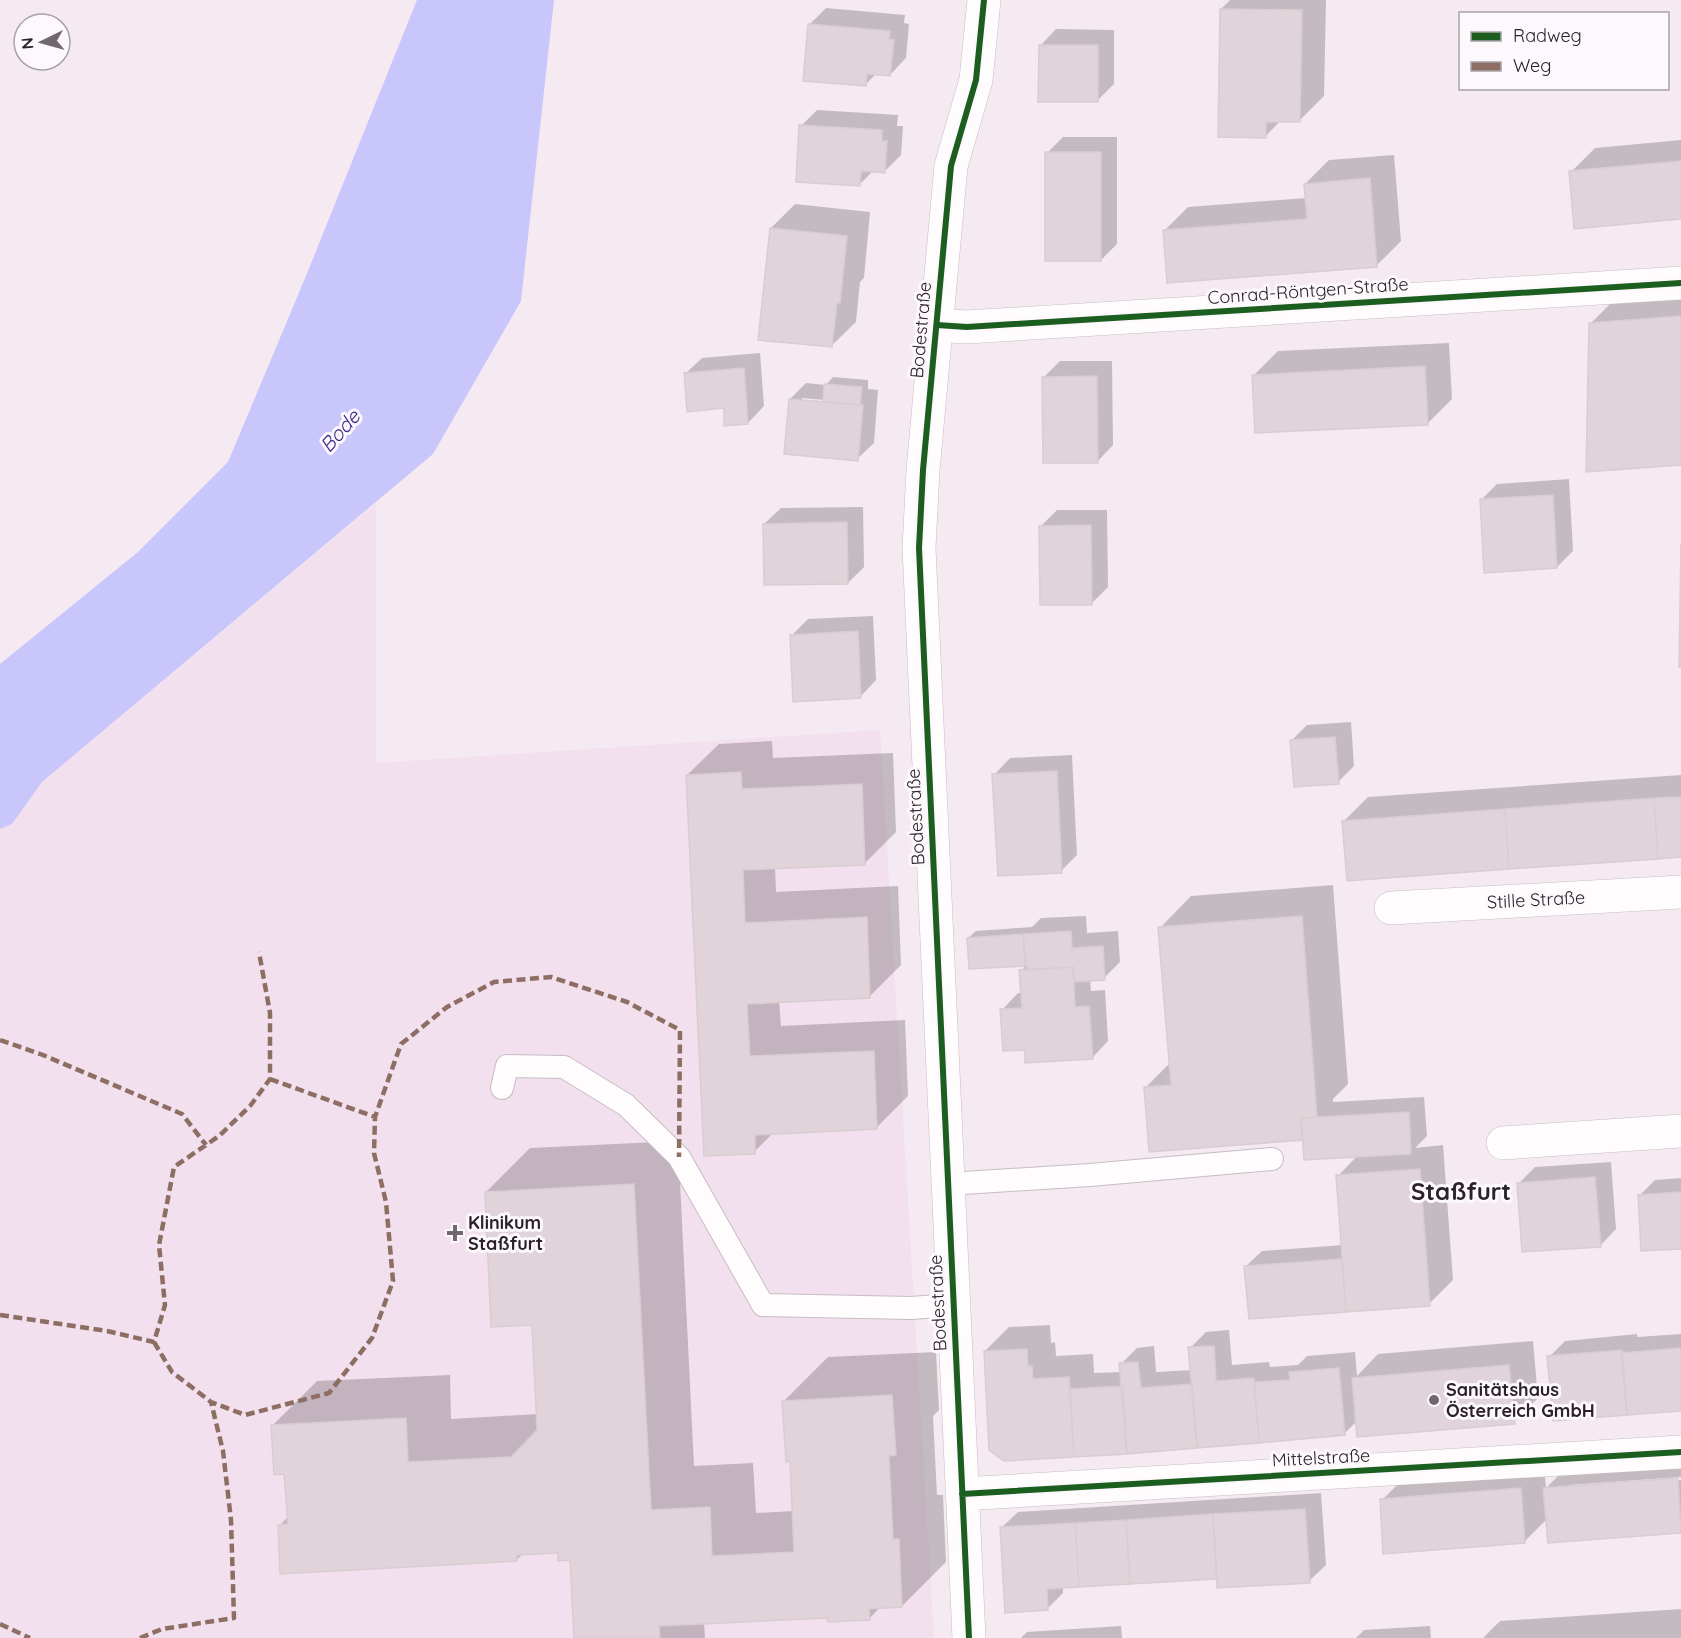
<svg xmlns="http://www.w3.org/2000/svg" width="1681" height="1638" font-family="Quicksand,sans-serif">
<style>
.built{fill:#f3e0ee}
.water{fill:#c8c6fb}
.shadow{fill:#0003;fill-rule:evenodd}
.building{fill:#e0d3d9;stroke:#d7cdd2;stroke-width:1.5}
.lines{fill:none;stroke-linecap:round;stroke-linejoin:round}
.lane-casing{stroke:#c6bdc3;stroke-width:24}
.street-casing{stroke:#c6bdc3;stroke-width:34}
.lane{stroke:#fefcfd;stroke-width:22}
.street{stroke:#fefcfd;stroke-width:33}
.quiet{stroke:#8d6e63;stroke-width:4.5;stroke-dasharray:9 4.5;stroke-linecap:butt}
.cycleway-casing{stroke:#fcf8fb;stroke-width:10}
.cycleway{stroke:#1b5e20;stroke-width:6}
.poi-dot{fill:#71686f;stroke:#fcf8fb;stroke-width:2}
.labels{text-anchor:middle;stroke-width:6;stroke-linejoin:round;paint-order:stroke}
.street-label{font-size:18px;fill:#2a2228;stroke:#fcf8fb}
.poi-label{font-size:18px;font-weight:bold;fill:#2a2228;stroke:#fcf8fb;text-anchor:start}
.water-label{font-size:20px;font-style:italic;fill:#37278c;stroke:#fcf8fb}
.district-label{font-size:24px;font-weight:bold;fill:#2a2228;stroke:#fcf8fb}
</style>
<rect width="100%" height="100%" fill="#f5eaf2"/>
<path class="built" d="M 376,503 L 376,763 L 880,730 L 934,1638 L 0,1638 L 0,829 L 12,824 L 42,782 Z"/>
<path class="water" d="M 417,0 L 554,0 L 521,301 L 433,454 L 42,782 L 12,824 L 0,829 L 0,664 L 138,552 L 228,462 L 308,271 Z"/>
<path class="shadow" d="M 1230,0 L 1326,0 L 1324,96 L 1300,120 L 1281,120 L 1265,137 L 1221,9 Z
M 826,8 L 905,15 L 904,23 L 909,24 L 906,58 L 890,75 L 877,73 L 865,85 L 810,24 Z
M 1056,29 L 1114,30 L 1114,84 L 1097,101 L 1040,46 Z
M 817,110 L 898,115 L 897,126 L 903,126 L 901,155 L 885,171 L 873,171 L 859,185 L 801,126 Z
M 1063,137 L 1117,137 L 1117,244 L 1101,260 L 1047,153 Z
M 1681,140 L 1681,218 L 1571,172 L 1595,148 Z
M 1394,155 L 1401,241 L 1377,265 L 1164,231 L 1188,207 L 1306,198 L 1305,184 L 1329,160 Z
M 795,204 L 870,212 L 864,278 L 860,282 L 856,322 L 831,346 L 771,228 Z
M 1681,287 L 1681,464 L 1590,324 L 1622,292 Z
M 1449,343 L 1452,399 L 1428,423 L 1254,375 L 1278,351 Z
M 760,353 L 764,406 L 748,423 L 725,407 L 685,374 L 702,358 Z
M 1060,361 L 1112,361 L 1113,445 L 1097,462 L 1044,377 Z
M 833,377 L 868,380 L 868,389 L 878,390 L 874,443 L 857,459 L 790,399 L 806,383 L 826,385 ZM 802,398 L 824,400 L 824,403 L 802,401 Z
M 1569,479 L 1573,551 L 1557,567 L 1481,500 L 1497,484 Z
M 863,507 L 864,567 L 848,583 L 764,524 L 781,508 Z
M 1057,510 L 1107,510 L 1108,587 L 1092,603 L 1041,526 Z
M 873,616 L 876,680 L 860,697 L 792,635 L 808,619 Z
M 1351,722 L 1354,766 L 1338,782 L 1291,741 L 1307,725 Z
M 772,741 L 773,758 L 893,753 L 896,832 L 865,863 L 775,867 L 776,892 L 898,886 L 901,965 L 870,996 L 779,1001 L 781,1026 L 905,1020 L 908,1096 L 876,1128 L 774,1132 L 754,1152 L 687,775 L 719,744 Z
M 1072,755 L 1077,855 L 1061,871 L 994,775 L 1010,758 Z
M 1681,775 L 1681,856 L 1344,821 L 1368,797 Z
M 1333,885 L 1348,1084 L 1333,1099 L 1333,1102 L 1424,1097 L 1427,1136 L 1415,1148 L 1443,1145 L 1453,1280 L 1429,1304 L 1250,1318 L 1245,1267 L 1262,1251 L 1343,1245 L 1338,1176 L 1358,1155 L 1146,1087 L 1170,1063 L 1160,928 L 1191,896 Z
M 1086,916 L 1087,933 L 1118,931 L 1120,962 L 1104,978 L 1090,979 L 1091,991 L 1105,990 L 1108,1041 L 1092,1058 L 1026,1049 L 1002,1010 L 1018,993 L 1022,993 L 1021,971 L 1027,964 L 970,967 L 968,938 L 976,931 L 1032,927 L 1041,918 Z
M 678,1141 L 694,1466 L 753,1463 L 756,1513 L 794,1511 L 791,1460 L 784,1401 L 828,1357 L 936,1352 L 939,1410 L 933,1416 L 937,1495 L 943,1495 L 946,1562 L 902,1606 L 880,1607 L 870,1618 L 829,1616 L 704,1622 L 705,1638 L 576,1638 L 572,1559 L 560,1552 L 523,1554 L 516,1560 L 279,1526 L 289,1516 L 286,1473 L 273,1425 L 317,1381 L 450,1375 L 451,1419 L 538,1414 L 533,1323 L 486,1192 L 530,1148 Z
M 1611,1162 L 1616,1229 L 1600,1246 L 1519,1183 L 1535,1167 Z
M 1681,1178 L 1681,1247 L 1639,1196 L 1655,1180 Z
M 1050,1325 L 1051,1343 L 1055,1342 L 1056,1356 L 1093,1354 L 1094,1373 L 1122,1372 L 1121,1364 L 1137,1348 L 1154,1346 L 1156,1372 L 1192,1370 L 1190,1348 L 1206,1332 L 1229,1330 L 1232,1365 L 1269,1362 L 1270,1367 L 1298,1365 L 1307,1356 L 1355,1352 L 1357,1376 L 1378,1354 L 1533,1341 L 1538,1398 L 1514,1422 L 1357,1421 L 1344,1434 L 1004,1459 L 985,1351 L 1009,1327 Z
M 1637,1334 L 1637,1337 L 1681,1334 L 1681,1410 L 1549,1357 L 1565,1341 Z
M 1681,1457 L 1681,1477 L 1569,1485 L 1569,1488 L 1681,1480 L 1681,1532 L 1549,1541 L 1547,1519 L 1524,1542 L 1382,1500 L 1406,1476 L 1544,1465 L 1546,1488 L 1569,1465 Z
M 1321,1493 L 1326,1565 L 1309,1581 L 1219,1577 L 1063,1587 L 1063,1593 L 1047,1609 L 1001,1528 L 1018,1512 Z
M 1681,1609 L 1681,1638 L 1483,1638 L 1500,1621 Z
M 1121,1626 L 1122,1638 L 1021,1638 L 1027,1632 Z
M 1430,1626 L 1431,1638 L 1356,1638 L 1364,1630 Z"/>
<path class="building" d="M 1220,9 L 1302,10 L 1300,122 L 1266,122 L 1266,138 L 1218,137 Z
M 808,24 L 890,31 L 889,39 L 894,40 L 890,76 L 867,74 L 866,86 L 803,81 Z
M 1039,45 L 1098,45 L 1098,102 L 1038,102 Z
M 799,125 L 882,130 L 882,141 L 887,141 L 885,173 L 861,171 L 860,186 L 796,182 Z
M 1045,152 L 1101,152 L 1101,261 L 1045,261 Z
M 1681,161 L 1681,219 L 1574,229 L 1569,171 Z
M 1370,178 L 1377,267 L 1167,283 L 1163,230 L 1307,219 L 1304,184 Z
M 770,228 L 847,236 L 840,303 L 837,303 L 832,347 L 758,340 Z
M 1681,316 L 1681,465 L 1586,472 L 1589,323 Z
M 1425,366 L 1428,425 L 1255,433 L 1252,375 Z
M 744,368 L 748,424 L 724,426 L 724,408 L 687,412 L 684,373 Z
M 1097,376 L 1098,463 L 1043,463 L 1042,377 Z
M 824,384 L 862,387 L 860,405 L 823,402 Z
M 789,399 L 863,405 L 858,461 L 784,454 Z
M 1553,495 L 1557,568 L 1484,573 L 1480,499 Z
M 847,522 L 848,584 L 764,585 L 763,524 Z
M 1091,525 L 1092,605 L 1040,605 L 1039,526 Z
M 1681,544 L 1681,667 L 1679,667 Z
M 858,631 L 861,698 L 793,702 L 790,635 Z
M 1335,737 L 1339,784 L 1294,787 L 1290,740 Z
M 1057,771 L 1062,873 L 998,876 L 992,774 Z
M 741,772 L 742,789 L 862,784 L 865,865 L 743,870 L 745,923 L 867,917 L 870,998 L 747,1004 L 750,1056 L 874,1051 L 877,1129 L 755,1135 L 755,1154 L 704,1156 L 686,775 Z
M 1681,797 L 1681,857 L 1658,859 L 1654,798 Z
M 1654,798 L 1658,859 L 1509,869 L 1505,809 Z
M 1505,809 L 1509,869 L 1347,881 L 1342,821 Z
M 1302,916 L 1317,1117 L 1301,1118 L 1303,1140 L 1149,1152 L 1144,1087 L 1171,1085 L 1158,927 Z
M 1071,931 L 1072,948 L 1103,946 L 1105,980 L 1074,982 L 1073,967 L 1027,970 L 1023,934 Z
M 1023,934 L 1025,966 L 969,969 L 967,938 Z
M 1073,967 L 1075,1007 L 1089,1006 L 1093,1059 L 1025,1063 L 1025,1050 L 1003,1051 L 1000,1009 L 1022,1008 L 1019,970 Z
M 1409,1112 L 1411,1154 L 1304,1160 L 1301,1118 Z
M 1420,1169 L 1430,1306 L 1346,1312 L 1336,1175 Z
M 1595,1177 L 1601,1247 L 1522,1252 L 1517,1183 Z
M 634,1184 L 651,1510 L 710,1507 L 712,1556 L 794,1552 L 790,1461 L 786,1462 L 782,1401 L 892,1395 L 896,1455 L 889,1456 L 893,1539 L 899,1539 L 902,1607 L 869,1609 L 870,1620 L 828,1622 L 827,1618 L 659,1626 L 660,1638 L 574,1638 L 570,1560 L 558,1561 L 558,1553 L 517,1555 L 517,1561 L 280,1574 L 278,1525 L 288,1524 L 284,1474 L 274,1475 L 271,1425 L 406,1418 L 408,1462 L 511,1457 L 537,1430 L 532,1325 L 491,1327 L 485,1192 Z
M 1681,1192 L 1681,1249 L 1641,1251 L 1638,1195 Z
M 1342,1259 L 1346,1312 L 1249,1319 L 1244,1266 Z
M 1214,1346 L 1216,1381 L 1254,1378 L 1259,1443 L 1197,1448 L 1188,1347 Z
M 1681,1348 L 1681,1411 L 1627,1415 L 1621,1353 Z
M 1027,1349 L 1028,1366 L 1032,1366 L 1033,1379 L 1069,1377 L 1074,1457 L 1004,1461 L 989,1450 L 984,1351 Z
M 1622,1350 L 1627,1415 L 1553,1421 L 1547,1356 Z
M 1138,1362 L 1141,1388 L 1192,1384 L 1197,1448 L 1127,1454 L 1119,1363 Z
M 1509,1365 L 1515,1424 L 1357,1437 L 1352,1378 Z
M 1339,1368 L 1345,1435 L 1259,1443 L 1254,1382 L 1290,1380 L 1289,1372 Z
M 1123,1386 L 1127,1454 L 1074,1457 L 1070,1389 Z
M 1678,1478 L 1681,1533 L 1548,1543 L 1543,1488 Z
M 1521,1488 L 1525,1543 L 1383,1554 L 1380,1499 Z
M 1305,1509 L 1310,1583 L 1217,1588 L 1213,1514 Z
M 1213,1514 L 1217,1579 L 1130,1584 L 1126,1520 Z
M 1126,1520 L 1130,1584 L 1079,1587 L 1075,1523 Z
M 1075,1523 L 1079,1587 L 1047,1589 L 1048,1610 L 1005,1613 L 1000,1527 Z"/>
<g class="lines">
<defs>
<path id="lane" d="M 502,1088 L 507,1066 L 564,1067 L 626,1105 L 679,1157 L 763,1305 L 911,1308 L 952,1305
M 948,1184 L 1090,1175 L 1272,1159"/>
<path id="street" d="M 937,325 L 967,327 L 1681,283
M 1391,908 L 1681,892
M 1503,1143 L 1681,1131
M 962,1494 L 1681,1452
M 969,1638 L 919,548 L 923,470 L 951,166 L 976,80 L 984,0"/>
</defs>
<use href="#lane" class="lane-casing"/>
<use href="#street" class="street-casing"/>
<use href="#lane" class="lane"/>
<use href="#street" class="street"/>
<path class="quiet" d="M 0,1040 L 43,1055 L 182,1114 L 206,1145
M 270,1079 L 375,1117 L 401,1044 L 447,1007 L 494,982 L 551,977 L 627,1002 L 680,1030 L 679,1157
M 0,1315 L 107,1331 L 154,1342 L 165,1305 L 159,1245 L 174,1167 L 219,1136 L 250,1106 L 270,1079 L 270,1013 L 259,952
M 154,1342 L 172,1372 L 211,1402 L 245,1415 L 329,1393 L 372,1338 L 393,1281 L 386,1202 L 374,1153 L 375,1117
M 0,1624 L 30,1638
M 140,1638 L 162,1629 L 234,1618 L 231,1520 L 223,1451 L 211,1402"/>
<defs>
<path id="cycleway" d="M 937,325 L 967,327 L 1681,283
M 962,1494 L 1681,1452
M 969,1638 L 919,548 L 923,470 L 951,166 L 976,80 L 984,0"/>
</defs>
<use href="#cycleway" class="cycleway-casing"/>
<use href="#cycleway" class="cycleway"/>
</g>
<g class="poi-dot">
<path d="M452 1224h6v6h6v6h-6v6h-6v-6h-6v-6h6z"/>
<circle cx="1434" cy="1400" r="6"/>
</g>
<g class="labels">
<g class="street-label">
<text transform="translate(1308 291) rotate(-4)" y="6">Conrad-Röntgen-Straße</text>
<text transform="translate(921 330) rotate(-85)" y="6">Bodestraße</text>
<text transform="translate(916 817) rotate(-93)" y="6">Bodestraße</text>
<text transform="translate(1536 900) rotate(-3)" y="6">Stille Straße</text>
<text transform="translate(938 1303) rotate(-93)" y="6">Bodestraße</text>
<text transform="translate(1321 1458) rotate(-3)" y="6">Mittelstraße</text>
</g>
<g class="poi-label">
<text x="468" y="1229">Klinikum<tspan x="468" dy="21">Staßfurt</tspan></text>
<text x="1446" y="1396">Sanitätshaus<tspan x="1446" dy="21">Österreich GmbH</tspan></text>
</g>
<g class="water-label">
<text transform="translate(340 431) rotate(-48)" y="7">Bode</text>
</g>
<g class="district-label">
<text x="1461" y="1200">Staßfurt</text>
</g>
</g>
<rect x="1459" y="12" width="210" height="78" fill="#fcf8fb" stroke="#a8a2a7" stroke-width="1.5"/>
<rect x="1471" y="32" width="30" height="9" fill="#1b5e20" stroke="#a8a2a7" stroke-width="1.5"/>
<text x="1513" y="42" font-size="18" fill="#2a2228">Radweg</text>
<rect x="1471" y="62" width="30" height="9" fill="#8d6e63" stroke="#a8a2a7" stroke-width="1.5"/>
<text x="1513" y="72" font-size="18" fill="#2a2228">Weg</text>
<g transform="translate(42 42) rotate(265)"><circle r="28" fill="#fcf8fb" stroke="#a8a2a7" stroke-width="1.5"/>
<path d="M0-4.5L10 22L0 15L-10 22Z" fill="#71686f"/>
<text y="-9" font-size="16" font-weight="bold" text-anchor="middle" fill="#2a2228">N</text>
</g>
</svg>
